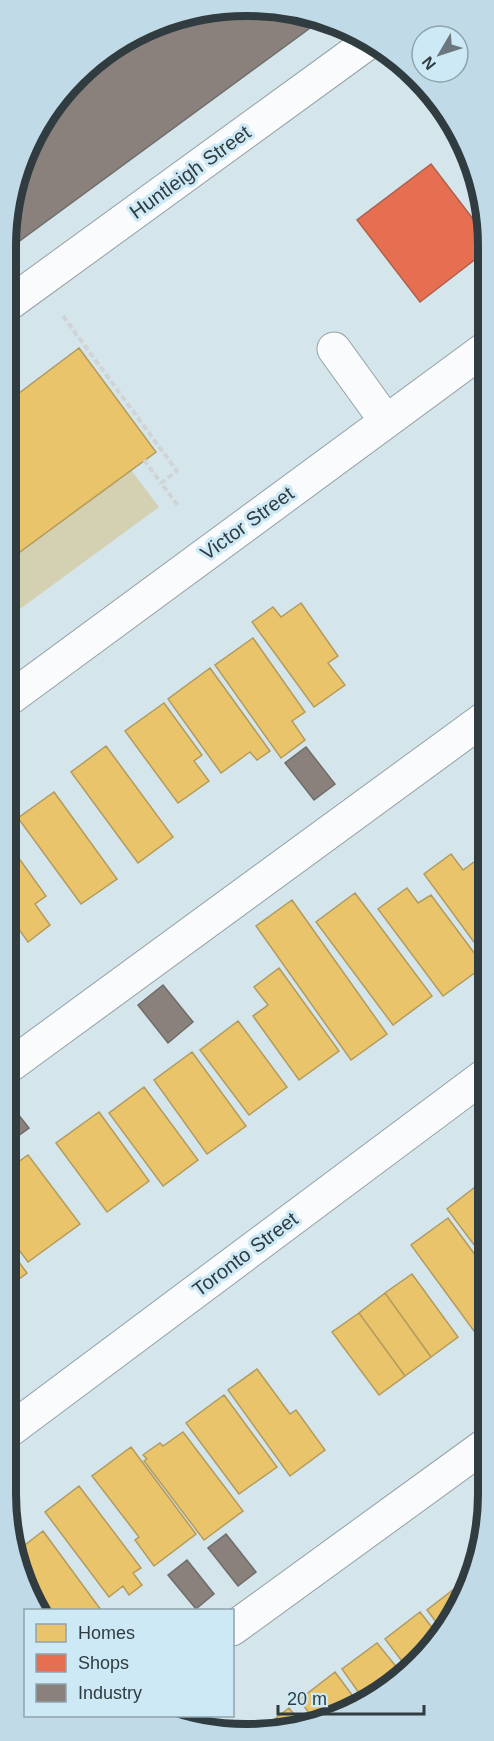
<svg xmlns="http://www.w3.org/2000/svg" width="494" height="1741" font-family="Helvetica,sans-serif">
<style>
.green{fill:#d4d0b2}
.homes{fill:#e9c46a;stroke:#b29b5d;stroke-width:1.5}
.shops{fill:#e76f51;stroke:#b0604c;stroke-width:1.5}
.industry{fill:#8a817c;stroke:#6f6c6a;stroke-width:1.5}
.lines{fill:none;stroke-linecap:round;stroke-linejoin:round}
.minor-casing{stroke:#95a1a7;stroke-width:35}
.path{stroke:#d0d4d6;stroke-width:4;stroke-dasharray:6 3;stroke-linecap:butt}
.minor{stroke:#f9fbfc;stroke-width:33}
.labels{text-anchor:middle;stroke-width:6;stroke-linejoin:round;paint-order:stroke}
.street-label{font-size:20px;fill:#303c40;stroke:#cce9f5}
.rim{fill:none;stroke:#303c40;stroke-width:8}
</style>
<rect width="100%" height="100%" fill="#d5e5ec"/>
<path class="green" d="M 131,470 L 159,507 L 9,617 L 9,560 Z"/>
<path class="homes" d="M 79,348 L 156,452 L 9,560 L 10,400 Z
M 301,603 L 338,656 L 328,663 L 345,685 L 314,707 L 252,622 L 273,607 L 281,617 Z
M 253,638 L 305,712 L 292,721 L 305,740 L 281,758 L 215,665 Z
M 210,668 L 270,751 L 257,760 L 250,752 L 221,773 L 168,699 Z
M 164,703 L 202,755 L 194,761 L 209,781 L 178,803 L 125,731 Z
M 106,746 L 173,837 L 138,863 L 71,772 Z
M 54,792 L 117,879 L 81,904 L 18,818 Z
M 8,843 L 46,896 L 35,904 L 50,925 L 28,942 L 11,918 L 8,919 Z
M 485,844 L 485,864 L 475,851 Z
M 451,854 L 463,870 L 474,862 L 485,876 L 485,951 L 482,953 L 424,874 Z
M 407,888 L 418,903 L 431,895 L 484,966 L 443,996 L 378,909 Z
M 355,893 L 432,996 L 393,1025 L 316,922 Z
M 292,900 L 387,1034 L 351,1060 L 256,926 Z
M 279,968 L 339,1051 L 299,1080 L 253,1016 L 268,1005 L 254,987 Z
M 238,1021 L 287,1087 L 249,1115 L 200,1050 Z
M 192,1052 L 246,1126 L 207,1154 L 154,1080 Z
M 144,1087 L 198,1160 L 163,1186 L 109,1113 Z
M 99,1112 L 149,1181 L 107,1212 L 56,1143 Z
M 28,1155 L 80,1224 L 28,1262 L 7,1234 L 7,1170 Z
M 484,1180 L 484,1258 L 447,1209 Z
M 448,1218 L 484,1267 L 484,1324 L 474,1331 L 411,1245 Z
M 7,1246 L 27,1273 L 7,1288 Z
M 412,1274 L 458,1337 L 431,1357 L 385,1293 Z
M 385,1293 L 431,1357 L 405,1376 L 359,1313 Z
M 359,1313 L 405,1376 L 379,1395 L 332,1332 Z
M 257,1369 L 290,1414 L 296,1410 L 325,1450 L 290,1476 L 228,1390 Z
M 224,1395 L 277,1467 L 239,1494 L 186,1423 Z
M 183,1432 L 243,1511 L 204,1540 L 144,1461 L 147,1459 L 143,1455 L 147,1452 L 160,1443 L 163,1446 Z
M 131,1447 L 196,1534 L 154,1566 L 135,1540 L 139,1537 L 92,1476 Z
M 79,1486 L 141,1568 L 133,1573 L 142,1585 L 129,1595 L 123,1586 L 109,1597 L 45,1512 Z
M 43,1531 L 101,1610 L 51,1610 L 21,1570 L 17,1551 Z
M 463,1582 L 466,1586 L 456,1615 L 442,1630 L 427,1610 Z
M 24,1585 L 44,1610 L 40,1610 Z
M 420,1612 L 438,1635 L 408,1669 L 385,1639 Z
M 377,1643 L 403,1675 L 394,1685 L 364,1700 L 342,1669 Z
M 335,1672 L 358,1703 L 317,1723 L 299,1700 Z
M 289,1708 L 304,1727 L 258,1732 Z"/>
<path class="shops" d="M 431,164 L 486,236 L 486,251 L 420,302 L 357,220 Z"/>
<path class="industry" d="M 200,11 L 294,11 L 321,20 L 10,248 L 11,200 L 46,113 L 113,47 Z
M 306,747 L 335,784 L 314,800 L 285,763 Z
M 163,985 L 193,1022 L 168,1043 L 138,1005 Z
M 7,1100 L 29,1128 L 7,1144 Z
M 226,1534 L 256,1572 L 238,1586 L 208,1548 Z
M 187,1560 L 214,1594 L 196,1609 L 168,1575 Z"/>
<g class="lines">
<defs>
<path id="minor" d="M 10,303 L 369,42
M 334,349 L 386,421
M 9,699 L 486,348
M 8,1067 L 485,718
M 6,1433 L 484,1076
M 232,1629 L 484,1446"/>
</defs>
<use href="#minor" class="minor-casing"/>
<path class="path" d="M 63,316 L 177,471 L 161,483 L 179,507
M 144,460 L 161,483"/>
<use href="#minor" class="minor"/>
</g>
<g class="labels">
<g class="street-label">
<text transform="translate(190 172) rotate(-36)" y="7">Huntleigh Street</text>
<text transform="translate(247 523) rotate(-36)" y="7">Victor Street</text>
<text transform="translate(245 1254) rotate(-37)" y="7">Toronto Street</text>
</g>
</g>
<path d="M0 0H494V1741H0ZM246 16H248A230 230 0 0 1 478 246V1494A230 230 0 0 1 248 1724H246A230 230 0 0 1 16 1494V246A230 230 0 0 1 246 16Z" fill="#c0dbe7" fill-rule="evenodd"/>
<path class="rim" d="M246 16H248A230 230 0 0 1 478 246V1494A230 230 0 0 1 248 1724H246A230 230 0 0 1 16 1494V246A230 230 0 0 1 246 16Z"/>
<rect x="24" y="1609" width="210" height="108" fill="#cce9f5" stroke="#8ea4ad" stroke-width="1.5"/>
<rect x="36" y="1624" width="30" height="18" fill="#e9c46a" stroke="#8ea4ad" stroke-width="1.5"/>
<text x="78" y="1639" font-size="18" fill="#303c40">Homes</text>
<rect x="36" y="1654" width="30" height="18" fill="#e76f51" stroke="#8ea4ad" stroke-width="1.5"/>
<text x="78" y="1669" font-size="18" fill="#303c40">Shops</text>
<rect x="36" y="1684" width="30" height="18" fill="#8a817c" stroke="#8ea4ad" stroke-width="1.5"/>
<text x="78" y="1699" font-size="18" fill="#303c40">Industry</text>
<g transform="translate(440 54) rotate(231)"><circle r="28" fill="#cce9f5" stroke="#8ea4ad" stroke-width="1.5"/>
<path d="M0-4.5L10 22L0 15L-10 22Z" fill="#6a777c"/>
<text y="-9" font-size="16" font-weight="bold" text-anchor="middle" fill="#303c40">N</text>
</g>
<path d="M278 1705v9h146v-9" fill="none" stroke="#303c40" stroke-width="3"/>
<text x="287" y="1705" font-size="18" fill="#303c40" stroke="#cce9f5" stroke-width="4.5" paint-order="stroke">20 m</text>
</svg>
